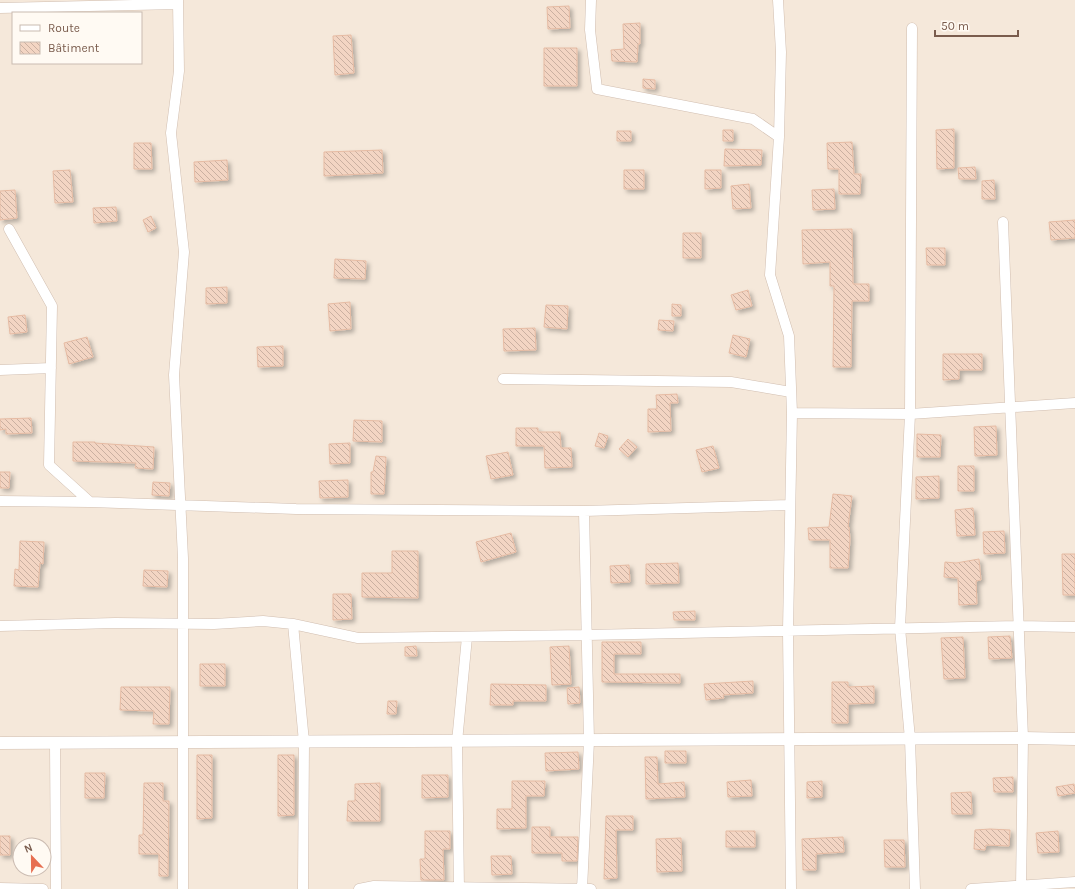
<svg xmlns="http://www.w3.org/2000/svg" width="1075" height="889" font-family="Karla,sans-serif">
<style>
.residential{fill:#f5e8da;fill-rule:evenodd}
.building{fill:url(#building-back-hatch);stroke:#e6bba3;filter:url(#shadow)}
.lines{fill:none;stroke-linecap:round;stroke-linejoin:round}
.minor-casing{stroke:#d1beb0;stroke-width:11}
.tertiary-casing{stroke:#d1beb0;stroke-width:13}
.minor{stroke:#fff;stroke-width:10}
.tertiary{stroke:#fff;stroke-width:12}
</style>
<defs>
<pattern id="building-back-hatch" width="6" height="6" patternUnits="userSpaceOnUse"><rect width="6" height="6" fill="#f3d5c3"/><path d="M-1 5l2 2M0 0l6 6M5-1l2 2" fill="none" stroke="#cab0a1"/></pattern>
<filter id="shadow"><feDropShadow dx="3" dy="3" stdDeviation="2" flood-color="#0004"/></filter>
</defs>
<rect width="100%" height="100%" fill="#fdf6ec"/>
<path class="residential" d="M 0,0 L 1075,0 L 1075,889 L 0,889 ZM 13,13 L 141,13 L 141,63 L 13,63 ZM 20,845 L 44,845 L 44,869 L 20,869 Z"/>
<path class="building" d="M 569,6 L 570,28 L 548,29 L 547,7 Z
M 640,23 L 640,44 L 638,44 L 637,62 L 612,61 L 611,50 L 624,49 L 623,24 Z
M 351,35 L 354,73 L 335,75 L 333,36 Z
M 544,48 L 577,48 L 577,86 L 544,86 Z
M 643,79 L 655,80 L 655,89 L 643,88 Z
M 954,129 L 954,168 L 937,169 L 936,130 Z
M 723,130 L 733,130 L 733,141 L 723,141 Z
M 617,131 L 631,131 L 631,141 L 617,141 Z
M 852,142 L 854,174 L 861,174 L 860,194 L 839,194 L 839,169 L 828,169 L 827,143 Z
M 134,143 L 151,143 L 152,169 L 134,169 Z
M 725,149 L 762,150 L 761,165 L 724,166 Z
M 382,150 L 383,173 L 324,176 L 324,152 Z
M 227,160 L 228,180 L 195,182 L 194,162 Z
M 975,167 L 976,179 L 959,179 L 958,168 Z
M 70,170 L 73,202 L 55,203 L 53,171 Z
M 624,170 L 644,170 L 644,189 L 624,189 Z
M 705,170 L 721,170 L 721,188 L 705,189 Z
M 994,180 L 995,199 L 982,199 L 982,181 Z
M 749,184 L 751,208 L 733,209 L 731,186 Z
M 834,189 L 835,209 L 813,210 L 812,190 Z
M 15,190 L 17,218 L 0,220 L 0,191 Z
M 116,207 L 117,221 L 94,223 L 93,208 Z
M 151,216 L 156,228 L 148,232 L 143,220 Z
M 1075,220 L 1075,238 L 1051,240 L 1049,222 Z
M 852,229 L 853,284 L 869,284 L 869,301 L 852,301 L 851,367 L 833,367 L 834,286 L 830,286 L 830,262 L 803,264 L 802,230 Z
M 683,233 L 701,233 L 701,258 L 683,258 Z
M 926,248 L 945,248 L 945,265 L 927,265 Z
M 335,259 L 366,261 L 365,279 L 334,278 Z
M 227,287 L 227,303 L 206,304 L 206,288 Z
M 748,290 L 752,306 L 736,310 L 731,295 Z
M 350,302 L 351,329 L 330,331 L 328,304 Z
M 672,304 L 681,305 L 681,316 L 672,316 Z
M 546,305 L 568,306 L 567,329 L 544,327 Z
M 25,315 L 27,332 L 10,334 L 8,317 Z
M 659,320 L 674,321 L 673,331 L 658,330 Z
M 535,328 L 536,350 L 504,351 L 503,329 Z
M 733,335 L 750,339 L 746,357 L 729,353 Z
M 87,337 L 93,357 L 69,364 L 64,343 Z
M 283,346 L 283,366 L 258,367 L 257,347 Z
M 943,354 L 982,354 L 982,370 L 959,370 L 959,379 L 943,380 Z
M 677,394 L 678,403 L 670,403 L 671,431 L 648,432 L 648,409 L 657,409 L 656,395 Z
M 31,418 L 32,433 L 6,434 L 6,429 L 0,430 L 0,419 Z
M 354,420 L 382,421 L 382,442 L 353,441 Z
M 996,426 L 997,455 L 975,456 L 974,427 Z
M 516,428 L 538,428 L 538,432 L 560,432 L 561,448 L 571,448 L 572,467 L 545,468 L 544,446 L 516,446 Z
M 599,433 L 608,436 L 604,448 L 595,446 Z
M 917,434 L 941,435 L 940,457 L 917,457 Z
M 628,439 L 637,447 L 628,457 L 619,449 Z
M 73,442 L 95,442 L 95,443 L 154,447 L 153,469 L 135,468 L 136,463 L 73,461 Z
M 350,443 L 350,463 L 330,464 L 329,444 Z
M 713,446 L 719,468 L 702,472 L 696,450 Z
M 508,452 L 513,475 L 491,479 L 486,456 Z
M 376,456 L 386,457 L 384,494 L 371,494 L 371,472 L 373,472 Z
M 958,466 L 974,466 L 974,491 L 958,491 Z
M 0,472 L 10,472 L 9,488 L 0,488 Z
M 939,476 L 939,498 L 916,499 L 916,477 Z
M 348,480 L 348,497 L 320,498 L 319,481 Z
M 153,482 L 170,483 L 169,496 L 152,495 Z
M 833,494 L 852,496 L 848,527 L 849,527 L 850,539 L 848,568 L 830,568 L 830,540 L 809,540 L 808,528 L 829,527 Z
M 973,508 L 975,535 L 957,536 L 955,510 Z
M 1004,531 L 1005,553 L 984,554 L 983,532 Z
M 511,533 L 516,552 L 481,562 L 476,542 Z
M 20,541 L 44,542 L 43,564 L 40,563 L 38,587 L 14,586 L 15,569 L 19,570 Z
M 392,551 L 418,551 L 418,598 L 362,597 L 362,573 L 392,573 Z
M 1062,554 L 1075,554 L 1075,595 L 1063,595 Z
M 979,559 L 981,580 L 976,581 L 977,604 L 959,605 L 958,578 L 944,577 L 945,562 L 956,563 Z
M 678,563 L 679,583 L 646,584 L 646,564 Z
M 629,565 L 630,582 L 611,583 L 610,566 Z
M 144,570 L 168,571 L 167,587 L 143,586 Z
M 333,594 L 351,594 L 352,619 L 333,620 Z
M 695,611 L 695,620 L 674,620 L 673,612 Z
M 1010,636 L 1012,658 L 989,659 L 988,637 Z
M 963,637 L 965,678 L 944,679 L 941,638 Z
M 602,642 L 641,642 L 641,654 L 614,654 L 614,674 L 680,674 L 680,683 L 602,682 Z
M 416,646 L 417,656 L 405,656 L 405,647 Z
M 569,646 L 571,684 L 552,685 L 550,647 Z
M 200,664 L 225,664 L 225,686 L 200,686 Z
M 753,681 L 753,693 L 723,695 L 724,698 L 706,700 L 704,684 Z
M 832,682 L 848,682 L 848,687 L 874,686 L 874,703 L 848,704 L 848,723 L 832,723 Z
M 491,684 L 546,685 L 546,701 L 513,701 L 513,705 L 490,705 Z
M 121,687 L 170,687 L 169,724 L 153,724 L 154,711 L 120,710 Z
M 579,687 L 580,703 L 568,704 L 567,688 Z
M 388,701 L 397,701 L 396,714 L 387,714 Z
M 665,751 L 686,751 L 686,763 L 665,763 Z
M 578,752 L 579,769 L 546,771 L 545,753 Z
M 197,755 L 212,755 L 212,818 L 197,819 Z
M 278,755 L 294,755 L 294,815 L 278,816 Z
M 645,757 L 657,757 L 658,784 L 684,782 L 685,797 L 646,799 Z
M 85,773 L 105,773 L 104,798 L 85,798 Z
M 422,775 L 448,775 L 448,797 L 422,798 Z
M 1013,777 L 1013,792 L 994,792 L 993,778 Z
M 751,780 L 752,796 L 728,797 L 727,782 Z
M 512,781 L 545,781 L 544,796 L 526,796 L 526,828 L 497,829 L 497,809 L 512,809 Z
M 822,781 L 822,797 L 807,798 L 807,782 Z
M 144,783 L 163,783 L 163,801 L 169,801 L 168,876 L 159,876 L 159,854 L 139,854 L 139,835 L 143,835 Z
M 380,783 L 380,821 L 347,821 L 348,801 L 355,801 L 355,784 Z
M 1074,784 L 1075,793 L 1058,796 L 1056,787 Z
M 971,792 L 972,814 L 952,814 L 951,793 Z
M 606,816 L 633,816 L 633,830 L 616,830 L 617,878 L 604,879 Z
M 532,827 L 550,827 L 550,837 L 578,837 L 577,861 L 562,861 L 562,853 L 532,853 Z
M 990,829 L 1010,830 L 1009,846 L 986,845 L 985,850 L 974,849 L 975,830 Z
M 425,831 L 450,831 L 450,849 L 443,849 L 444,880 L 421,880 L 420,859 L 425,859 Z
M 726,831 L 755,831 L 755,847 L 726,847 Z
M 1058,831 L 1059,852 L 1038,853 L 1036,833 Z
M 0,836 L 10,836 L 10,855 L 0,855 Z
M 843,837 L 844,852 L 816,854 L 816,870 L 803,870 L 802,839 Z
M 681,838 L 682,871 L 657,872 L 656,839 Z
M 884,840 L 904,840 L 905,867 L 885,867 Z
M 491,856 L 511,856 L 512,874 L 492,875 Z"/>
<g class="lines">
<defs>
<path id="minor" d="M 178,0 L 179,71 L 171,133 L 184,252 L 174,375 L 183,558 L 183,889
M 591,0 L 590,30 L 597,89 L 753,119 L 779,137
M 778,0 L 781,52 L 779,137 L 770,275 L 789,336 L 792,413 L 788,631 L 791,889
M 0,8 L 178,4
M 912,28 L 910,414 L 900,628 L 910,739 L 915,889
M 1003,222 L 1023,738 L 1021,889
M 9,229 L 52,306 L 49,465 L 90,502 L 296,509 L 584,511 L 790,505
M 0,370 L 51,368
M 503,379 L 731,382 L 791,392
M 792,413 L 910,414 L 1075,403
M 0,501 L 90,502
M 293,624 L 304,742 L 303,889
M 0,626 L 115,623 L 214,624 L 263,621 L 293,624 L 358,638 L 587,635 L 1018,626 L 1075,627
M 55,743 L 56,889
M 0,888 L 43,889
M 359,889 L 374,886 L 591,889
M 459,889 L 457,742 L 467,637
M 582,889 L 589,741 L 584,511
M 971,889 L 1075,882"/>
<path id="tertiary" d="M 0,743 L 1023,738 L 1075,739"/>
</defs>
<use href="#minor" class="minor-casing"/>
<use href="#tertiary" class="tertiary-casing"/>
<use href="#minor" class="minor"/>
<use href="#tertiary" class="tertiary"/>
</g>
<rect x="12" y="12" width="130" height="52" fill="#fffaf3" stroke="#cabbb1"/>
<rect x="20" y="25" width="20" height="6" fill="#ffffff" stroke="#cabbb1"/>
<text x="48" y="32" font-size="12" fill="#7a5c4d">Route</text>
<rect x="20" y="42" width="20" height="12" fill="url(#building-back-hatch)" stroke="#cabbb1"/>
<text x="48" y="52" font-size="12" fill="#7a5c4d">Bâtiment</text>
<g transform="translate(32 857) rotate(338)"><circle r="19" fill="#fffaf3" stroke="#cabbb1"/>
<path d="M0-3L7 15L0 10L-7 15Z" fill="#e76f51"/>
<text y="-6" font-size="11" font-weight="bold" text-anchor="middle" fill="#7a5c4d">N</text>
</g>
<path d="M935 30v6h83v-6" fill="none" stroke="#7a5c4d" stroke-width="2"/>
<text x="941" y="30" font-size="12" fill="#7a5c4d" stroke="#fffaf3" stroke-width="3" paint-order="stroke">50 m</text>
</svg>
